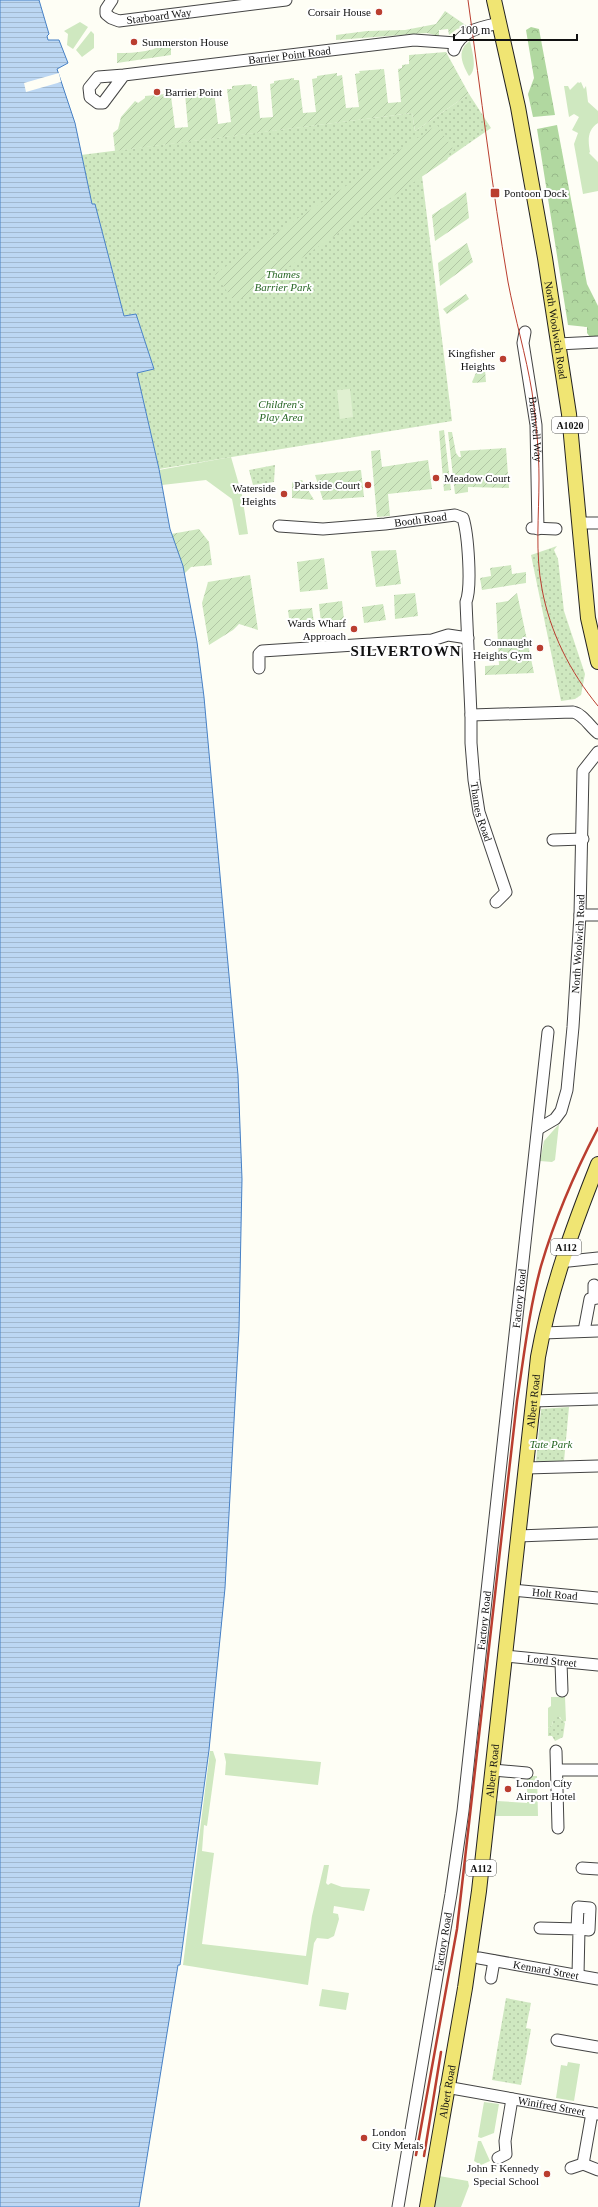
<svg xmlns="http://www.w3.org/2000/svg" width="598" height="2207" font-family="Georgia,serif">
<style>
.grass{fill:#cfe8c0}
.forest{fill:url(#forest-crowns)}
.park{fill:url(#park-dots)}
.garden{fill:url(#garden-furrows)}
.pitch{fill:#e0f0d1}
.water{fill:url(#water-rules);stroke:#4781c6}
.pier{fill:#fefef5}
.lines{fill:none;stroke-linecap:round;stroke-linejoin:round}
.minor-casing{stroke:#444;stroke-width:13}
.major-casing{stroke:#222;stroke-width:16}
.minor{stroke:#fff;stroke-width:11}
.major{stroke:#f0e573;stroke-width:14}
.tram{stroke:#ba3e30;stroke-width:1}
.rail{stroke:#ba3e30;stroke-width:2.5}
.poi-dot{fill:#ba3e30;stroke:#fff;stroke-width:1.5}
.labels{text-anchor:middle;stroke-width:4;stroke-linejoin:round;paint-order:stroke}
.shield{fill:#fff;stroke:#585858;stroke-width:1}
.shield-label{font-size:10px;font-weight:bold;fill:#111}
.poi-label{font-size:11px;fill:#111;stroke:#fff;text-anchor:end}
.street-label{font-size:11px;fill:#111;stroke:#fff}
.park-label{font-size:11px;font-style:italic;fill:#276624;stroke:#fff}
.district-label{font-size:15px;font-weight:bold;letter-spacing:1px;fill:#111;stroke:#fff}
</style>
<defs>
<pattern id="forest-crowns" width="20" height="18" patternUnits="userSpaceOnUse"><rect width="20" height="18" fill="#b1d8a0"/><path d="M2 6a3 3 0 1 1 6 0M12 15a3 3 0 1 1 6 0" fill="none" stroke="#97b889"/></pattern>
<pattern id="park-dots" width="8" height="8" patternUnits="userSpaceOnUse"><rect width="8" height="8" fill="#cfe8c0"/><path d="M2 2h.1M6 6h.1" fill="none" stroke="#b1c6a4" stroke-width="1.8" stroke-linecap="round"/></pattern>
<pattern id="garden-furrows" width="10" height="10" patternUnits="userSpaceOnUse"><rect width="10" height="10" fill="#cfe8c0"/><path d="M-1 1l2-2M0 10L10 0M9 11l2-2" fill="none" stroke="#b1c6a4"/></pattern>
<pattern id="water-rules" width="6" height="5" patternUnits="userSpaceOnUse"><rect width="6" height="5" fill="#bcd7f3"/><path d="M0 2.5h6" fill="none" stroke="#a1b8cf"/></pattern>
</defs>
<rect width="100%" height="100%" fill="#fefef5"/>
<path class="grass" d="M 80,22 L 88,27 L 73,49 L 67,45 L 68,34 L 64,31 Z
M 91,31 L 94,34 L 94,48 L 82,57 L 76,50 Z
M 470,41 C 472,51 478,69 469,76 C 462,64 456,50 470,41 Z
M 578,82 L 579,83 L 581,82 L 584,89 L 586,86 L 588,102 L 598,111 L 598,123 C 587,130 588,141 590,152 L 589,153 L 598,162 L 598,191 L 583,194 L 574,144 L 578,133 L 572,130 L 579,117 L 574,114 L 569,117 L 564,86 L 568,86 L 570,90 Z
M 231,457 L 242,495 L 248,534 L 239,535 L 232,499 L 206,480 L 162,485 L 159,470 Z
M 559,1124 L 555,1160 L 552,1162 L 540,1161 L 544,1141 Z
M 551,1697 L 565,1697 L 566,1721 L 563,1722 L 560,1717 L 553,1721 L 552,1725 L 548,1728 L 548,1708 L 551,1706 Z
M 210,1751 L 213,1751 L 216,1760 L 207,1826 L 204,1825 L 202,1851 L 214,1853 L 202,1944 L 306,1956 L 312,1916 L 324,1865 L 329,1865 L 326,1883 L 328,1885 L 331,1883 L 342,1887 L 370,1889 L 364,1911 L 334,1906 L 333,1913 L 338,1914 L 339,1919 L 334,1936 L 328,1939 L 317,1938 L 314,1943 L 308,1985 L 183,1965 Z
M 224,1753 L 321,1762 L 318,1785 L 225,1775 L 226,1762 Z
M 527,1776 L 537,1776 L 538,1816 L 495,1816 L 497,1801 L 527,1803 Z
M 322,1989 L 349,1993 L 346,2010 L 319,2006 Z
M 568,2062 L 580,2064 L 574,2101 L 556,2098 L 561,2065 L 567,2066 Z
M 484,2102 L 499,2104 L 494,2133 L 481,2138 L 478,2137 Z
M 478,2141 L 481,2141 L 490,2161 L 481,2165 L 474,2161 Z
M 439,2176 L 468,2181 L 469,2186 L 461,2207 L 434,2207 Z"/>
<path class="forest" d="M 531,27 L 539,29 L 555,115 L 533,117 L 528,94 L 534,78 L 526,30 Z
M 557,125 L 587,284 L 598,306 L 598,337 L 590,337 L 587,333 L 587,327 L 568,325 L 537,129 Z"/>
<path class="park" d="M 469,94 L 491,128 L 422,176 L 452,421 L 159,469 L 137,373 L 154,369 L 136,314 L 124,316 L 95,205 L 92,205 L 81,155 L 412,113 L 415,131 Z
M 275,465 L 274,482 L 253,485 L 249,470 Z
M 557,546 L 554,550 L 558,559 L 564,611 L 585,674 L 581,695 L 575,699 L 561,701 L 531,555 Z
M 569,1407 L 564,1461 L 536,1462 L 541,1409 Z
M 558,1716 L 565,1723 L 563,1737 L 555,1741 L 552,1736 L 548,1736 L 548,1728 L 552,1725 L 554,1718 Z
M 506,1998 L 531,2003 L 526,2028 L 531,2029 L 521,2085 L 492,2080 Z"/>
<path class="garden" d="M 445,11 L 467,26 L 457,29 L 449,35 L 448,29 L 439,30 L 439,36 L 427,33 L 336,40 L 336,35 L 367,31 L 405,30 L 436,24 Z
M 171,40 L 171,55 L 117,63 L 117,53 C 137,53 155,52 171,40 Z
M 446,52 L 469,94 L 415,131 L 412,113 L 115,151 L 113,133 L 118,129 L 121,117 L 135,101 L 138,103 L 145,98 L 145,96 L 166,94 L 167,96 L 171,96 L 175,128 L 188,127 L 185,94 L 189,94 L 189,91 L 209,89 L 209,91 L 214,91 L 218,124 L 231,122 L 227,89 L 232,89 L 232,86 L 251,84 L 252,86 L 257,86 L 260,118 L 273,117 L 270,84 L 274,83 L 274,81 L 294,78 L 294,80 L 299,80 L 303,113 L 316,112 L 312,79 L 317,78 L 317,76 L 337,73 L 337,76 L 342,75 L 346,108 L 359,107 L 355,74 L 360,73 L 359,71 L 384,69 L 388,103 L 401,102 L 398,69 L 402,68 L 402,65 L 409,64 L 409,55 Z
M 437,125 L 454,150 L 446,156 L 448,159 L 235,303 L 215,274 Z
M 466,192 L 469,218 L 435,241 L 432,215 Z
M 467,243 L 473,262 L 440,286 L 438,263 Z
M 466,294 L 469,299 L 447,314 L 443,309 Z
M 479,366 L 485,370 L 486,382 L 473,383 L 472,382 Z
M 444,430 L 451,490 L 444,491 L 439,431 Z
M 448,432 L 452,432 L 456,453 L 459,457 L 461,457 L 460,451 L 506,448 L 509,488 L 468,487 L 468,492 L 455,494 Z
M 380,450 L 382,467 L 428,460 L 432,489 L 388,494 L 390,516 L 377,517 L 371,451 Z
M 361,470 L 364,497 L 323,500 L 315,475 Z
M 302,480 L 314,500 L 292,498 L 292,482 Z
M 199,529 L 209,542 L 212,565 L 191,567 L 184,574 L 171,534 Z
M 396,550 L 401,584 L 376,587 L 371,551 Z
M 324,558 L 328,589 L 300,592 L 297,562 Z
M 511,565 L 512,574 L 526,572 L 526,583 L 482,590 L 480,578 L 491,576 L 490,568 Z
M 250,575 L 258,630 L 239,624 L 233,630 L 209,645 L 202,603 L 208,582 Z
M 415,593 L 418,616 L 395,619 L 394,595 Z
M 517,593 L 534,673 L 485,675 L 485,666 L 499,665 L 496,603 L 508,601 Z
M 342,601 L 344,620 L 321,623 L 319,604 Z
M 383,604 L 386,620 L 364,623 L 362,607 Z
M 312,608 L 314,623 L 290,626 L 288,610 Z"/>
<path class="pitch" d="M 350,389 L 353,417 L 340,419 L 337,390 Z"/>
<path class="water" d="M 0,0 L 39,0 L 49,34 L 47,36 L 48,40 L 59,40 L 68,63 L 57,69 L 75,123 L 92,204 L 95,204 L 124,316 L 136,314 L 154,369 L 137,373 L 159,469 L 170,529 L 183,566 L 197,642 L 204,697 L 238,1075 L 242,1179 L 239,1329 L 225,1588 L 209,1750 L 180,1965 L 178,1965 L 139,2207 L 0,2207 Z"/>
<path class="pier" d="M 59,73 L 61,82 L 26,92 L 24,83 Z"/>
<g class="lines">
<defs>
<g id="minor">
<path id="s1" d="M 112,0 L 106,9 L 106,14 L 111,18 L 119,21 L 286,0"/>
<path d="M 454,50 C 460,30 482,27 500,23"/>
<path id="s2" d="M 124,75 L 103,103 L 98,103 L 90,97 L 89,88 L 98,77 L 124,75 L 414,40 L 456,43"/>
<path d="M 525,332 L 523,343 L 536,425 L 538,529"/>
<path d="M 558,344 L 598,342"/>
<path d="M 580,523 L 598,523"/>
<path id="s3" d="M 279,526 L 323,529 L 385,524 L 455,515 L 463,518 C 468,534 472,587 466,602 L 471,715 L 471,743 L 474,780 L 479,812 L 506,892 L 496,902"/>
<path d="M 532,528 L 556,529"/>
<path d="M 259,668 L 259,654 L 262,651 L 432,640 L 448,635 L 468,638"/>
<path d="M 471,715 L 573,712 C 583,714 590,727 598,733"/>
<path d="M 553,840 L 583,839"/>
<path d="M 580,915 L 598,915"/>
<path id="s4" d="M 538,1129 L 555,1119 L 561,1111 L 567,1090 L 573,1027 L 580,915 L 583,771 L 598,752"/>
<path d="M 562,1259 L 569,1261 L 598,1258"/>
<path d="M 594,1285 L 594,1298"/>
<path d="M 584,1331 L 590,1299 L 598,1298"/>
<path d="M 543,1333 L 598,1331"/>
<path d="M 533,1401 L 598,1399"/>
<path d="M 526,1468 L 598,1466"/>
<path d="M 518,1536 L 598,1533"/>
<path id="s5" d="M 512,1590 L 598,1598"/>
<path id="s6" d="M 505,1656 L 598,1665"/>
<path d="M 561,1662 L 562,1691"/>
<path d="M 556,1751 L 558,1828"/>
<path d="M 493,1770 L 527,1773"/>
<path d="M 557,1770 L 598,1770"/>
<path d="M 582,1868 L 598,1869"/>
<path d="M 540,1928 L 579,1929 L 578,1975"/>
<path d="M 577,1929 L 578,1907 L 590,1908 L 589,1930 L 579,1929"/>
<path id="s7" d="M 479,1958 L 598,1979"/>
<path d="M 491,1978 L 494,1961"/>
<path d="M 557,2040 L 598,2047"/>
<path id="s8" d="M 446,2087 L 598,2114"/>
<path d="M 592,2113 L 583,2164 L 598,2170"/>
<path d="M 498,2158 L 506,2154 L 505,2141 L 512,2099"/>
<path d="M 571,2168 L 583,2164"/>
<path id="s9" d="M 398,2207 L 451,1894 L 463,1811 L 548,1032"/>
</g>
<g id="major">
<path id="s10" d="M 494,0 L 518,107 L 545,258 L 569,414 L 588,618 L 598,662"/>
<path id="s11" d="M 427,2207 L 465,1988 L 479,1891 L 538,1357 C 550,1290 573,1227 598,1164"/>
</g>
</defs>
<use href="#minor" class="minor-casing"/>
<use href="#major" class="major-casing"/>
<use href="#minor" class="minor"/>
<use href="#major" class="major"/>
<path class="tram" id="s12" d="M 468,0 C 481,94 492,188 508,282 C 515,319 526,355 532,392 C 536,421 539,450 539,479 C 539,516 535,553 542,589 C 550,632 570,672 598,706"/>
<path class="rail" d="M 416,2155 L 457,1929 L 517,1401 C 524,1356 529,1310 541,1266 C 555,1218 575,1172 598,1128
M 424,2156 L 441,2052"/>
</g>
<g class="poi-dot">
<circle cx="379" cy="12" r="4"/>
<circle cx="134" cy="42" r="4"/>
<circle cx="157" cy="92" r="4"/>
<rect x="490" y="188" width="10" height="10" rx="2"/>
<circle cx="503" cy="359" r="4"/>
<circle cx="436" cy="478" r="4"/>
<circle cx="368" cy="485" r="4"/>
<circle cx="284" cy="494" r="4"/>
<circle cx="354" cy="629" r="4"/>
<circle cx="540" cy="648" r="4"/>
<circle cx="508" cy="1789" r="4"/>
<circle cx="364" cy="2138" r="4"/>
<circle cx="547" cy="2174" r="4"/>
</g>
<g class="labels">
<g class="shield">
<rect x="552" y="417" width="36" height="16" rx="3"/>
<rect x="551" y="1239" width="30" height="16" rx="3"/>
<rect x="466" y="1860" width="30" height="16" rx="3"/>
</g>
<g class="shield-label">
<text x="570" y="429">A1020</text>
<text x="566" y="1251">A112</text>
<text x="481" y="1872">A112</text>
</g>
<g class="poi-label">
<text x="371" y="16">Corsair House</text>
<text x="142" y="46" text-anchor="start">Summerston House</text>
<text x="165" y="96" text-anchor="start">Barrier Point</text>
<text x="504" y="197" text-anchor="start">Pontoon Dock</text>
<text x="495" y="357">Kingfisher<tspan x="495" dy="13">Heights</tspan></text>
<text x="444" y="482" text-anchor="start">Meadow Court</text>
<text x="360" y="489">Parkside Court</text>
<text x="276" y="492">Waterside<tspan x="276" dy="13">Heights</tspan></text>
<text x="346" y="627">Wards Wharf<tspan x="346" dy="13">Approach</tspan></text>
<text x="532" y="646">Connaught<tspan x="532" dy="13">Heights Gym</tspan></text>
<text x="516" y="1787" text-anchor="start">London City<tspan x="516" dy="13">Airport Hotel</tspan></text>
<text x="372" y="2136" text-anchor="start">London<tspan x="372" dy="13">City Metals</tspan></text>
<text x="539" y="2172">John F Kennedy<tspan x="539" dy="13">Special School</tspan></text>
</g>
<g class="street-label">
<text dy="4" stroke="none"><textPath href="#s1" startOffset="71">Starboard Way</textPath></text>
<text dy="4" stroke="none"><textPath href="#s2" startOffset="266">Barrier Point Road</textPath></text>
<text dy="4" stroke="none"><textPath href="#s10" startOffset="336">North Woolwich Road</textPath></text>
<text dy="4" stroke="none"><textPath href="#s12" startOffset="435">Bramwell Way</textPath></text>
<text dy="4" stroke="none"><textPath href="#s3" startOffset="142">Booth Road</textPath></text>
<text dy="4" stroke="none"><textPath href="#s3" startOffset="481">Thames Road</textPath></text>
<text dy="4" stroke="none"><textPath href="#s4" startOffset="198">North Woolwich Road</textPath></text>
<text dy="4" stroke="none"><textPath href="#s9" startOffset="917">Factory Road</textPath></text>
<text dy="4" stroke="none"><textPath href="#s11" startOffset="813">Albert Road</textPath></text>
<text dy="4" stroke="none"><textPath href="#s5" startOffset="43">Holt Road</textPath></text>
<text dy="4" stroke="none"><textPath href="#s9" startOffset="593">Factory Road</textPath></text>
<text dy="4" stroke="none"><textPath href="#s6" startOffset="47">Lord Street</textPath></text>
<text dy="4" stroke="none"><textPath href="#s11" startOffset="441">Albert Road</textPath></text>
<text dy="4" stroke="none"><textPath href="#s9" startOffset="269">Factory Road</textPath></text>
<text dy="4" stroke="none"><textPath href="#s7" startOffset="68">Kennard Street</textPath></text>
<text dy="4" stroke="none"><textPath href="#s11" startOffset="117">Albert Road</textPath></text>
<text dy="4" stroke="none"><textPath href="#s8" startOffset="107">Winifred Street</textPath></text>
</g>
<g class="park-label">
<text x="283" y="278">Thames<tspan x="283" dy="13">Barrier Park</tspan></text>
<text x="281" y="408">Children's<tspan x="281" dy="13">Play Area</tspan></text>
<text x="551" y="1448">Tate Park</text>
</g>
<g class="district-label">
<text x="406" y="656">SILVERTOWN</text>
</g>
</g>
<path d="M454 34v6h123v-6" fill="none" stroke="#111111" stroke-width="2"/>
<text x="460" y="34" font-size="12" fill="#111111" stroke="#ffffff" stroke-width="3" paint-order="stroke">100 m</text>
</svg>
